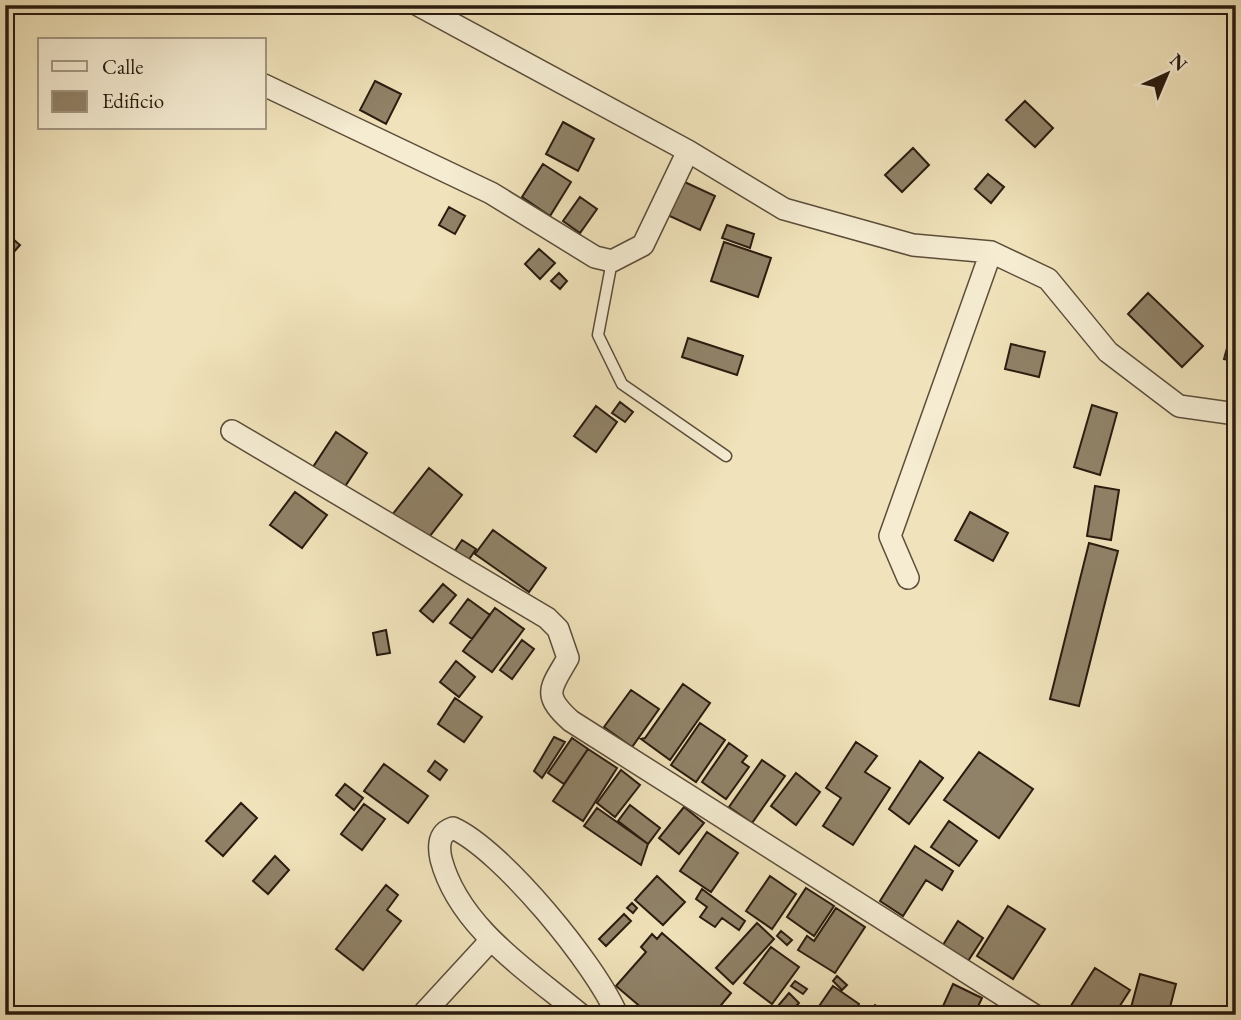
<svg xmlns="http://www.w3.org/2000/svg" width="1241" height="1020" font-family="'EB Garamond',serif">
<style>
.building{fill:#908268;stroke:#291b0f;stroke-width:2}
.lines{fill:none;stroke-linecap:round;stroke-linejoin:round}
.service-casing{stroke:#5b4d3a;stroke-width:13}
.minor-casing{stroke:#5b4d3a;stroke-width:24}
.service{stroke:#f5ecd2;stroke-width:10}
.minor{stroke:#f5ecd2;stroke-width:21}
</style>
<rect width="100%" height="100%" fill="#f0e2ba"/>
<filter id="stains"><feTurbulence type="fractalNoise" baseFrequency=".00286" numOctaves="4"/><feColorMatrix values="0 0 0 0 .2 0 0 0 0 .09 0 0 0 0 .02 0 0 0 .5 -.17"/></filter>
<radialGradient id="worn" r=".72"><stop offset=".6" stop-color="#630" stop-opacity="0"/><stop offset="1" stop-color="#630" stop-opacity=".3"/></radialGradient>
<path class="building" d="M 375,81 L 401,94 L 386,124 L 360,110 Z
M 1025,101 L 1053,128 L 1035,147 L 1006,120 Z
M 563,122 L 594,139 L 578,171 L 546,154 Z
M 913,148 L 929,165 L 902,192 L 885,175 Z
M 543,164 L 571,182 L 550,216 L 522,197 Z
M 988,174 L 1004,187 L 991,203 L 975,189 Z
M 676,178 L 715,196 L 700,230 L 661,212 Z
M 580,197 L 597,209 L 580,233 L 563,221 Z
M 449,207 L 465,216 L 455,234 L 439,225 Z
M 727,225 L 754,234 L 750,248 L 722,238 Z
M 5,232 L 20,245 L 5,262 Z
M 724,242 L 771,258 L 758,297 L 711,281 Z
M 539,249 L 555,263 L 540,279 L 525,264 Z
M 559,273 L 567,281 L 560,289 L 551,281 Z
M 1148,293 L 1203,346 L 1182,367 L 1128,314 Z
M 1232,330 L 1236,331 L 1236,362 L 1224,359 Z
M 688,338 L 743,356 L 737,375 L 682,357 Z
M 1011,344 L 1045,352 L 1039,377 L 1005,369 Z
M 620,402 L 633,412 L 625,422 L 612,413 Z
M 1092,405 L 1117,413 L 1100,475 L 1074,467 Z
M 596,406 L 617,422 L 596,452 L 574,436 Z
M 336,432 L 367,453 L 344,488 L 313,467 Z
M 429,468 L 462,495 L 426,541 L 392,515 Z
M 1095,486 L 1119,490 L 1111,540 L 1087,536 Z
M 295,492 L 327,515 L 302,548 L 270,525 Z
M 970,512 L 1008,533 L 993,561 L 955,540 Z
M 493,530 L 546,568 L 529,592 L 475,554 Z
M 462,540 L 476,549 L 468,561 L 454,552 Z
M 1089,543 L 1118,551 L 1079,706 L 1050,699 Z
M 443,584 L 456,595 L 433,622 L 420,611 Z
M 468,599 L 490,615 L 472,639 L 450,623 Z
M 495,608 L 524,629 L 492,672 L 463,651 Z
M 386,630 L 390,653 L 377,655 L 373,633 Z
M 522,640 L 534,649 L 512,679 L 500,670 Z
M 456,661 L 475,677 L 459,697 L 440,682 Z
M 683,684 L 710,703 L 670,760 L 641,739 L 645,738 Z
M 631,690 L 659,709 L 632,747 L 604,727 Z
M 455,698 L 482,717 L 464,742 L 438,724 Z
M 700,723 L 725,740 L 696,782 L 671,765 Z
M 554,737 L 565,742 L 542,778 L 534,771 Z
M 572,738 L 588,749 L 564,784 L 548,773 Z
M 856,742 L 877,756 L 865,772 L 890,788 L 853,845 L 823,826 L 841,798 L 826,788 Z
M 729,743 L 747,756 L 742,762 L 749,767 L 726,799 L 702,782 Z
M 588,749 L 617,768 L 583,821 L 553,801 Z
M 979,752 L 1033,789 L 999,838 L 944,800 Z
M 762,760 L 785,776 L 752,823 L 729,807 Z
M 435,761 L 447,770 L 440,780 L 428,771 Z
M 920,761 L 943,778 L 909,824 L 889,809 Z
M 384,764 L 428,796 L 408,823 L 364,791 Z
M 621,770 L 640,785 L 615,817 L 597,803 Z
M 796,773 L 820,792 L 796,825 L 771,806 Z
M 345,784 L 363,798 L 354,810 L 336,795 Z
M 241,803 L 257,818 L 223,856 L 206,841 Z
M 364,804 L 385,819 L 362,850 L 341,834 Z
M 630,805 L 660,828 L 648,844 L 618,821 Z
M 684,807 L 704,823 L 679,854 L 659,838 Z
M 597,808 L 648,844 L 641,865 L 584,826 Z
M 949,821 L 977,841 L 959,866 L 931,847 Z
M 707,832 L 738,853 L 711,892 L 680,871 Z
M 915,846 L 953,871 L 942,890 L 926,880 L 903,916 L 880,901 Z
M 275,856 L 289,870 L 268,894 L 253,881 Z
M 657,876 L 685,902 L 663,925 L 635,900 Z
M 770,876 L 796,894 L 772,929 L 746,911 Z
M 386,885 L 398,895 L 387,910 L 401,921 L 363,970 L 336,949 Z
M 806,888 L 834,906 L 814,936 L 787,917 Z
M 702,889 L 745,921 L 739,930 L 722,918 L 715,927 L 700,917 L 707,907 L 696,899 Z
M 632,903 L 637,908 L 633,913 L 627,908 Z
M 1008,906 L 1045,929 L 1013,979 L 977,956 Z
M 836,908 L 865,927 L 835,973 L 798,950 L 807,936 L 814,941 Z
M 624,914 L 631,921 L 606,946 L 599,939 Z
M 958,921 L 983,938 L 968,961 L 943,945 Z
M 757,923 L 774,939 L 733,984 L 716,968 Z
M 781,931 L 792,940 L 787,945 L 777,936 Z
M 662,933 L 731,993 L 717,1010 L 722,1015 L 650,1015 L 616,986 L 646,952 L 641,947 L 652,934 L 657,939 Z
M 771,947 L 799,967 L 772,1004 L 744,983 Z
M 1095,968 L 1130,990 L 1114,1015 L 1065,1015 Z
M 1140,974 L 1176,984 L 1168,1015 L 1129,1015 Z
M 837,976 L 847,985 L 842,990 L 833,981 Z
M 795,981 L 807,989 L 803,994 L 791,986 Z
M 953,984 L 982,998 L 974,1015 L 939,1015 Z
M 833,986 L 859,1004 L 852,1015 L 813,1015 Z
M 789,993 L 799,1003 L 788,1015 L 778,1006 Z
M 875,1005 L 890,1015 L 867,1015 Z"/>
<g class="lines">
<defs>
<path id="service" d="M 612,261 L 598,335 L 622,384 L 726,456"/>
<path id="minor" d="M 418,5 L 688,151 L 784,209 L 913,245 L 991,252 L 1048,279 L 1108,352 L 1179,406 L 1236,414
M 264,85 L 491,193 L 595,257 L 612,261 L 643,245 L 688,151
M 232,431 L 547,618 L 558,629 L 568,658 C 551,688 541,694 571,721 L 1034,1015
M 908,578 L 890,536 L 991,252
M 422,1015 L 491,940
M 581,1015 C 530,972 459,928 441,859 C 438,845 439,833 453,828 C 502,850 596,965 617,1015"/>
</defs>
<use href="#service" class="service-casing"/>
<use href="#minor" class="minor-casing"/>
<use href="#service" class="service"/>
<use href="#minor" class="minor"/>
</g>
<rect width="1241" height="1020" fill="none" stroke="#f0e2ba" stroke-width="28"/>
<rect x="7" y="7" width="1227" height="1006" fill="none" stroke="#291b0f" stroke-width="3.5"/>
<rect x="14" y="14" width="1213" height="992" fill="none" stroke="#291b0f" stroke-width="2"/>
<rect x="38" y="38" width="228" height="91" fill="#f5ecd2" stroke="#a39884" stroke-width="2"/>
<rect x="52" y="61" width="35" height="10" fill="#f5ecd2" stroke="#a39884" stroke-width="2"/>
<text x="102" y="74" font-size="21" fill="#291b0f">Calle</text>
<rect x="52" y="91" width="35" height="21" fill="#908268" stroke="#a39884" stroke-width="2"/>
<text x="102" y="108" font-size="21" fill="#291b0f">Edificio</text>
<g transform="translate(1167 74) rotate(44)" stroke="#f5ecd2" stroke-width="5" paint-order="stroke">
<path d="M0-5L12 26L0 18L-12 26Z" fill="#291b0f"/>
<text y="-10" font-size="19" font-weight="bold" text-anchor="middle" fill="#291b0f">N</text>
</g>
<rect width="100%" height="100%" filter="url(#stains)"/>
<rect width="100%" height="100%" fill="url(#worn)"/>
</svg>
